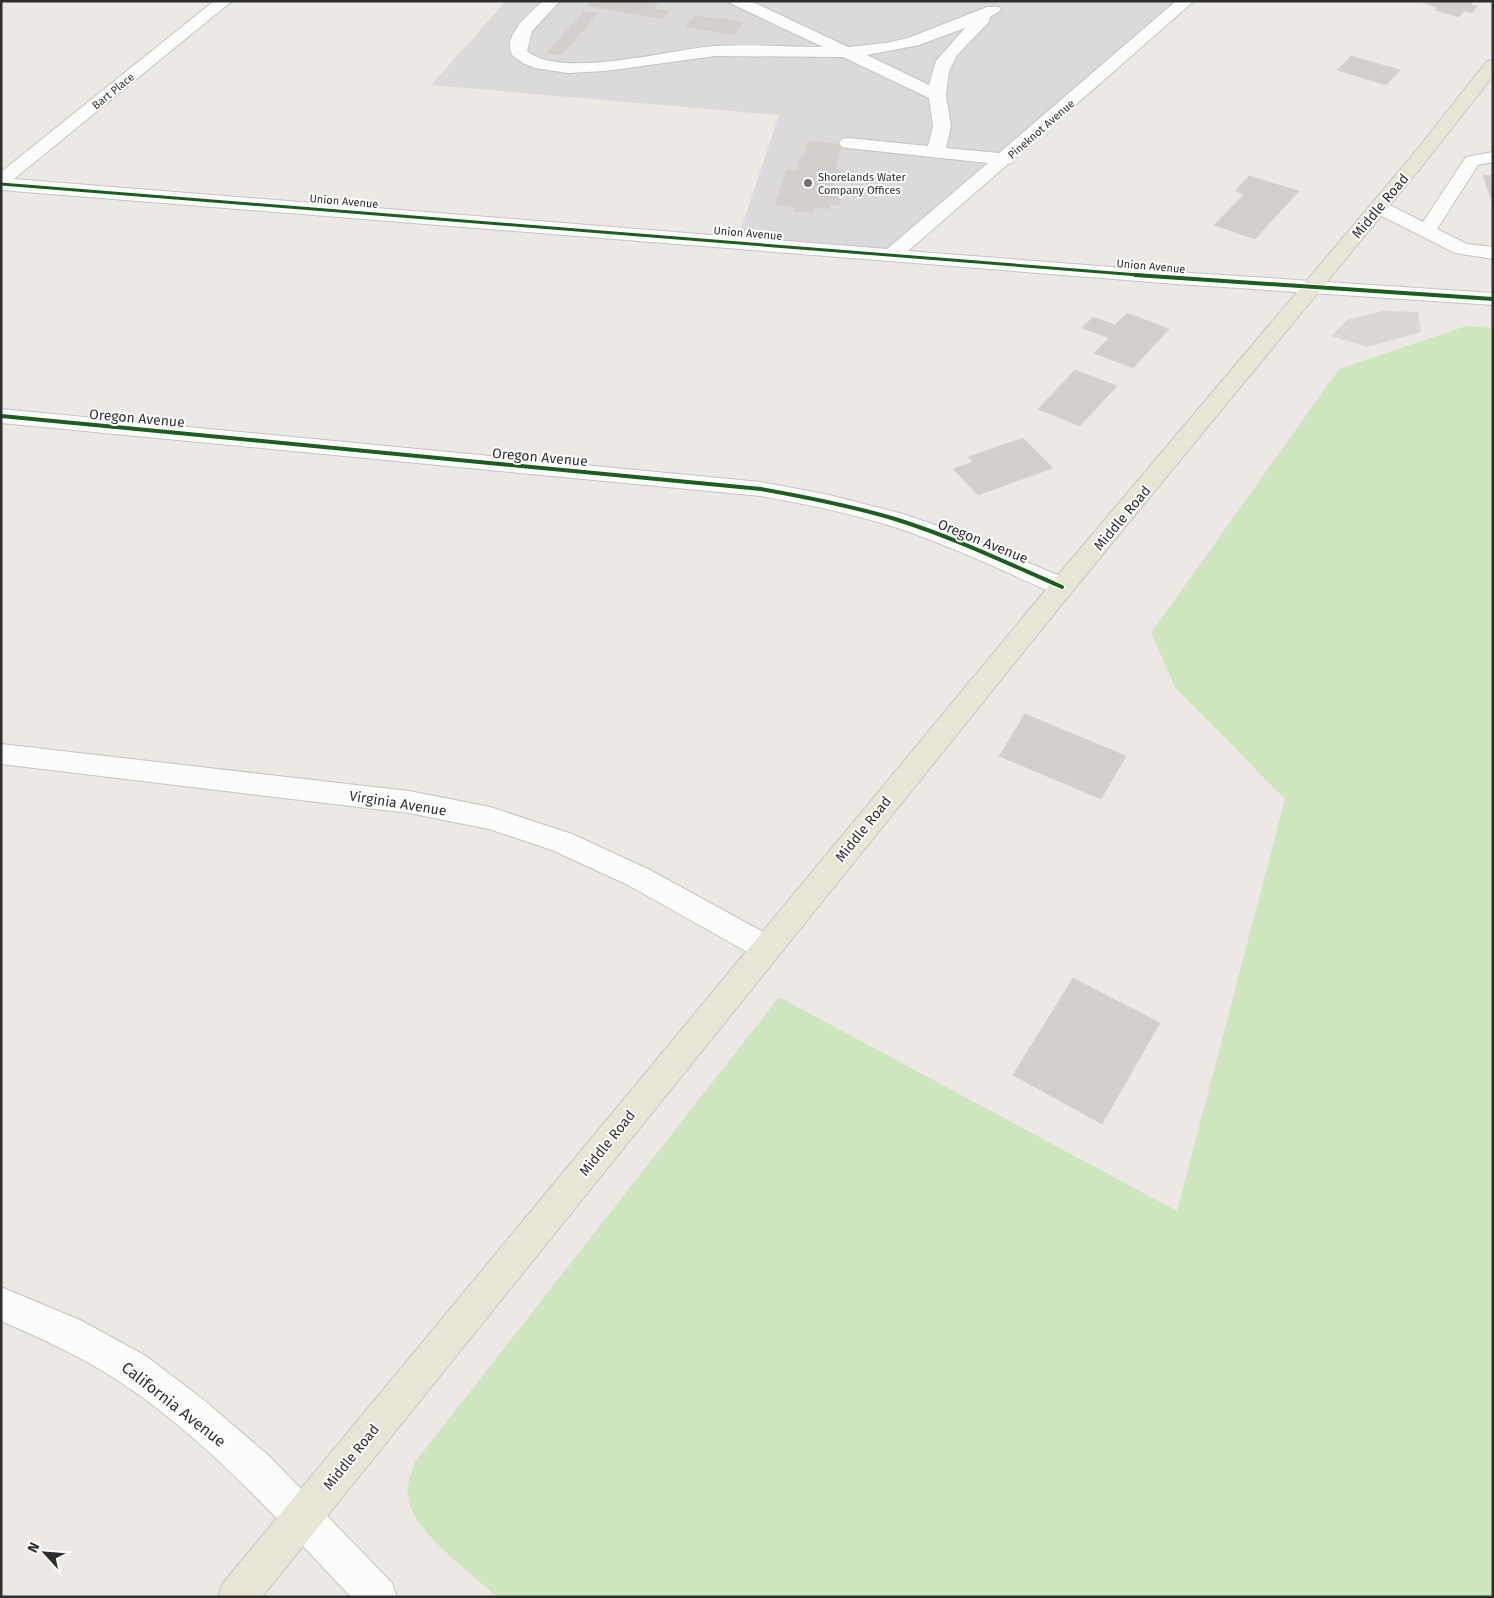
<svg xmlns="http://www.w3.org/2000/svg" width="1494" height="1598" font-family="'Fira Sans',sans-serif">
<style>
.industrial{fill:#dcd9db}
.green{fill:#cee6be}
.plaza{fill:#dad6d2}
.building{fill:#d1cecb;stroke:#d7d4d0}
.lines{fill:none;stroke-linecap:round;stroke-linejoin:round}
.minor-casing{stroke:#c5c4c5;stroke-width:2}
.major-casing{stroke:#c6c5c4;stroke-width:2}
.minor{fill:#fcfcfb;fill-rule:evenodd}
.major{fill:#e8e4d6;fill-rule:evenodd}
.cycleway-far1-casing{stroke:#fff;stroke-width:5}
.cycleway-casing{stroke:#fff;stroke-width:6}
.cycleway-far1{stroke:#1b5e20;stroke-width:3}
.cycleway{stroke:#1b5e20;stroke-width:4}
.poi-dot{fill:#706f6e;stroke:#fff;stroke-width:2}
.labels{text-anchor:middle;stroke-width:4;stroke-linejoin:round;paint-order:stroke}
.far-street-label{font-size:11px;fill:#2e2e2e;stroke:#fff}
.far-poi-label{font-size:11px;fill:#2e2e2e;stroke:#fff;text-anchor:start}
.street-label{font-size:14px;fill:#2e2e2e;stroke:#fff}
.near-street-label{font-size:16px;fill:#2e2e2e;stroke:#fff}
</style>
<rect width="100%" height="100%" fill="#ece8e4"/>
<path class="industrial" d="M 506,1 L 1185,1 L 897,253 L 737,241 L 779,115 L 431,85 Z"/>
<path class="green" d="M 1466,326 L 1493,328 L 1493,1597 L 497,1597 C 472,1574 413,1531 408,1499 C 406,1486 411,1474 415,1462 L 779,997 L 1177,1211 L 1285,799 L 1176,689 L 1151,633 L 1339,369 Z"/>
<path class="plaza" d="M 1382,311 L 1418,312 L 1421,332 L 1367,347 L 1331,336 L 1347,320 Z"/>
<path class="building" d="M 592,1 L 660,1 L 654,8 L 670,11 L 662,19 L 587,6 Z
M 1419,1 L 1473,1 L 1471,5 L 1477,6 L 1472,13 L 1464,11 L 1459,17 L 1435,10 L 1438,8 Z
M 584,11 L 598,13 L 561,56 L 546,53 Z
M 695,15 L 743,22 L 734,35 L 685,27 Z
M 1351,56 L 1400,70 L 1386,85 L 1337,70 Z
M 808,141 L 842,144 L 836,169 L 843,170 L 841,176 L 835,176 L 832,189 L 843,190 L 839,205 L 830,204 L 829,209 L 814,207 L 812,212 L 793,211 L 795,207 L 775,205 L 786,170 L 796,171 L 800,156 L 804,156 Z
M 1483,175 L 1493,176 L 1493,205 Z
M 1249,176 L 1299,191 L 1255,239 L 1214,225 L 1244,194 L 1235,191 Z
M 1127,313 L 1169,329 L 1133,368 L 1094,353 L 1109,338 L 1082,328 L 1093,317 L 1115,325 Z
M 1075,370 L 1117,386 L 1080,426 L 1038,409 Z
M 1023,438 L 1053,468 L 978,495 L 953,469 L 973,462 L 968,457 Z
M 1025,714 L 1126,756 L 1101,799 L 999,756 Z
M 1073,978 L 1160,1023 L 1102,1124 L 1013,1075 Z"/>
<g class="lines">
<defs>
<path id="minor" d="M 214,1 L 232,1 L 14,179 L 887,249 L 988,163 L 848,148 L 842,147 L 839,143 L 842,139 L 848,138 L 928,146 L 933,126 L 929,98 L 843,57 L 715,56 L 605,71 L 568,73 L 535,68 L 523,63 L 513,56 C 500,37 531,12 543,1 L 560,1 L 532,31 L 527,51 C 561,80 671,49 715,46 C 751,44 787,47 823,47 L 732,4 L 730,1 L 751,1 L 848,47 L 886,43 L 908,38 L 987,7 L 999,7 L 1001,10 L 990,17 L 989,22 L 957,55 L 949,71 L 946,95 L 951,126 L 946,148 L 999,153 L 1176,1 L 1194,1 L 1015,158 L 1012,163 L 1008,164 L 908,251 L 1176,272 L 1493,293 L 1493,305 L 1176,284 L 1,190 L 1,172 ZM 965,28 L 936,61 L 929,85 L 867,55 L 919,45 Z
M 1493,152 L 1493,162 L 1478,165 L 1437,229 L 1467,244 L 1493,247 L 1493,259 L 1455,253 L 1372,211 L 1370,207 L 1372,203 L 1386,203 L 1423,222 L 1466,157 Z
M 1,409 L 761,482 L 829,495 L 903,514 L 967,536 L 1071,581 L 1074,587 L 1071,593 L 1062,595 L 1053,593 C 999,569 945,543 888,525 C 846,512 803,504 761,496 L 1,423 Z
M 1,744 L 409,791 L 490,807 L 572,834 L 648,869 L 776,939 L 781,948 L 776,957 L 766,960 L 756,957 L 628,885 L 552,850 L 489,829 L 409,813 L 1,764 Z
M 1,1287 L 80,1320 L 146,1356 L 205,1401 L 270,1457 L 392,1583 L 397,1597 L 351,1597 C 279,1521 208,1440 120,1382 C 83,1357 42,1339 1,1321 Z"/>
<path id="major" d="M 1493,60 L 1493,76 L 1423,165 L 1071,593 L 262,1597 L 218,1597 L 223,1583 L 1053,581 L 1411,157 L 1487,61 Z"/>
</defs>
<use href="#minor" class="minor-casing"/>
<use href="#major" class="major-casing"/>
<use href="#minor" class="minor"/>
<use href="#major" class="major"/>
<defs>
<path id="cycleway-far1" d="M 1,184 L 1151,276"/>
<path id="cycleway" d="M 1135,275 L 1493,299
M 1,416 L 761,489 C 806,497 852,506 895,519 C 953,537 1007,563 1062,587"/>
</defs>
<use href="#cycleway-far1" class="cycleway-far1-casing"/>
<use href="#cycleway" class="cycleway-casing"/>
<use href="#cycleway-far1" class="cycleway-far1"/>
<use href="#cycleway" class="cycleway"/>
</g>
<circle class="poi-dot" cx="808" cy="183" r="5"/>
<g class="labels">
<g class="far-street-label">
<text transform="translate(113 91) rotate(-39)" y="4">Bart Place</text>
<text transform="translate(1041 129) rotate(-41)" y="4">Pineknot Avenue</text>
<text transform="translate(344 201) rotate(5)" y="4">Union Avenue</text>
<text transform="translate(748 233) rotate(5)" y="4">Union Avenue</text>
<text transform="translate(1151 266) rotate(5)" y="4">Union Avenue</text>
</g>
<g class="far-poi-label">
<text x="818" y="181">Shorelands Water<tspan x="818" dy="13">Company Offices</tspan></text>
</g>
<g class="street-label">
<text transform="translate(1380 206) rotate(-50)" y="5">Middle Road</text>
<text transform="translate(137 418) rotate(5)" y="5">Oregon Avenue</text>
<text transform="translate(540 457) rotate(5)" y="5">Oregon Avenue</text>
<text transform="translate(1122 518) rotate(-50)" y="5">Middle Road</text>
<text transform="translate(983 541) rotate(22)" y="5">Oregon Avenue</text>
<text transform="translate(398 803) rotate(9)" y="5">Virginia Avenue</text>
<text transform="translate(863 829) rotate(-51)" y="5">Middle Road</text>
<text transform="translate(607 1143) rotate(-51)" y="5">Middle Road</text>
<text transform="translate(351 1457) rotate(-51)" y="5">Middle Road</text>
</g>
<g class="near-street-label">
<text transform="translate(174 1404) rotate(38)" y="6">California Avenue</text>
</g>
</g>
<rect width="1494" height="1598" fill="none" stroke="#2e2e2e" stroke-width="5"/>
<g transform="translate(45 1553) rotate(296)" stroke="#ffffff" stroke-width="4" paint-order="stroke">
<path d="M0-4L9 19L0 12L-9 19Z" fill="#2e2e2e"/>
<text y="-8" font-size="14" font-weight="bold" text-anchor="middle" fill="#2e2e2e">N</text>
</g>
</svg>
